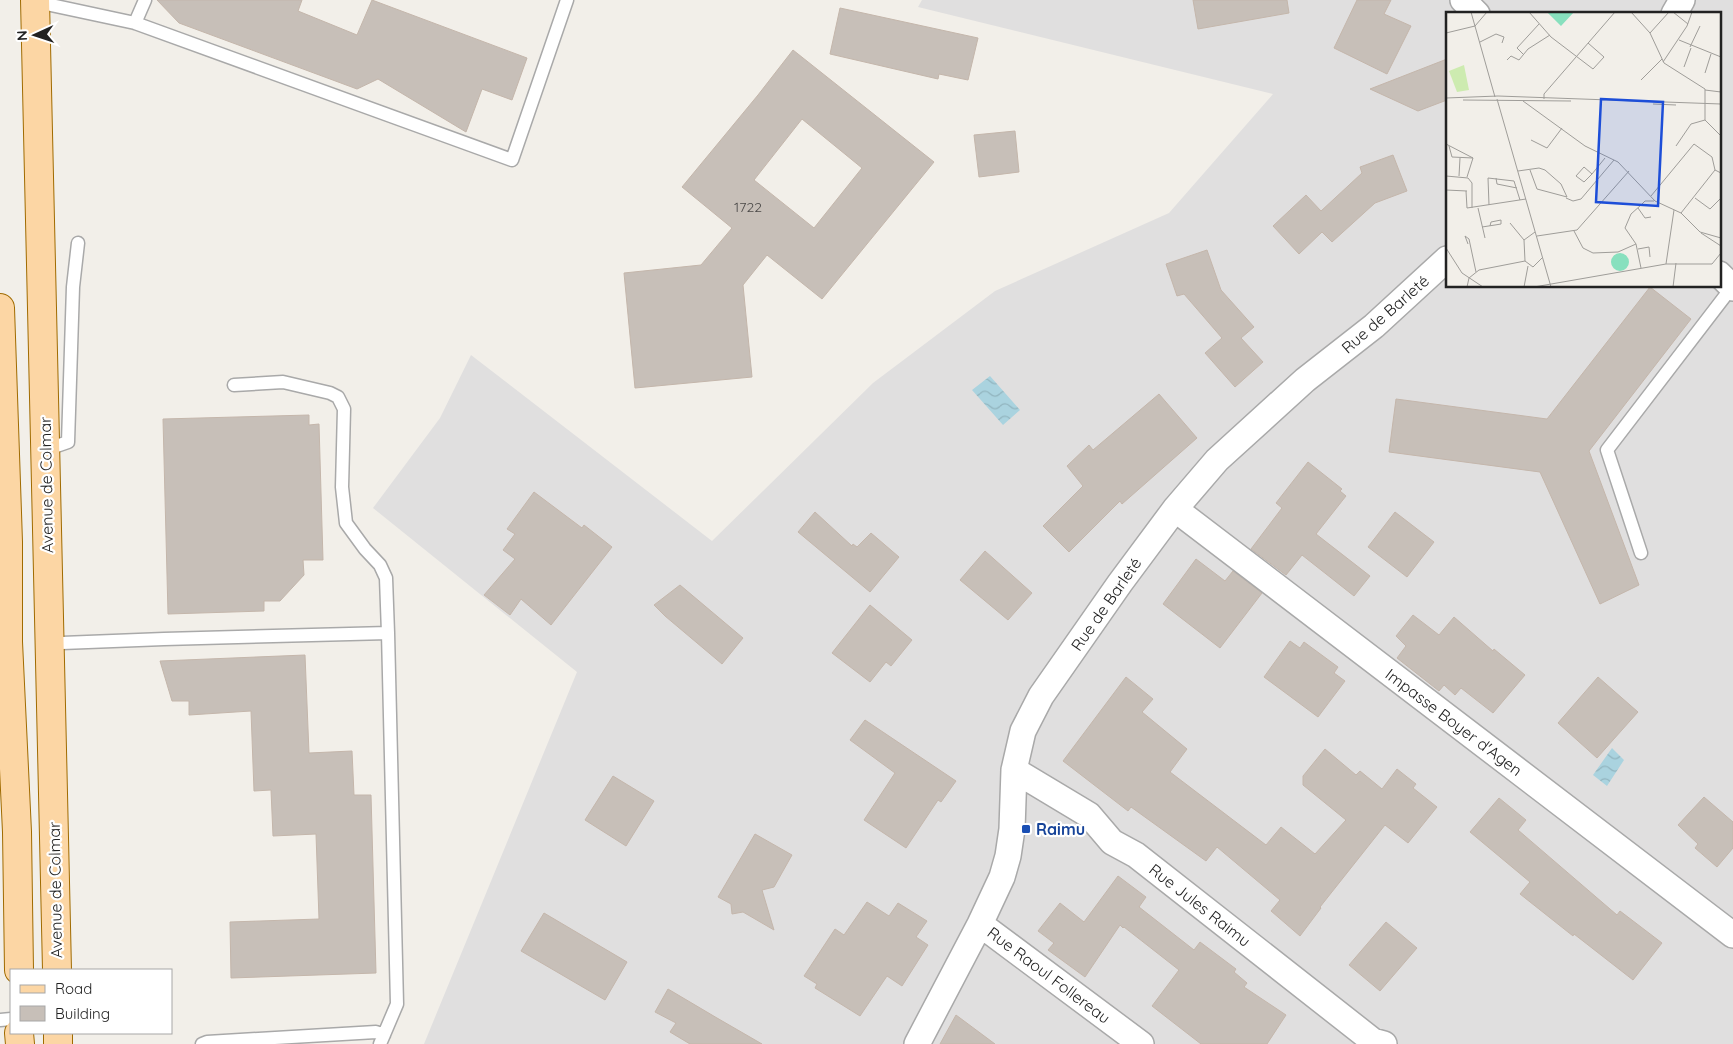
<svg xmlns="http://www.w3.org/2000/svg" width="1733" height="1044" font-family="Quicksand,sans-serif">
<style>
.residential{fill:#e0dfdf;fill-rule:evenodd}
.water{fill:url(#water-waves)}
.building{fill:#c7bfb8;stroke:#c4b6ab;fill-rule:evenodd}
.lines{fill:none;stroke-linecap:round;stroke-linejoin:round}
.lane-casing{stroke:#a9a9a9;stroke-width:15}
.street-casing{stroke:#a9a9a9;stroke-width:28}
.primary-casing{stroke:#a06b00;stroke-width:30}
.lane{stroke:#fff;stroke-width:12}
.street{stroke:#fff;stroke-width:25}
.primary{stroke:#fcd6a4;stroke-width:28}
.transit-dot{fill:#1a4fb4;stroke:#fff;stroke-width:2}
.labels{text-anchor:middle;stroke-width:4.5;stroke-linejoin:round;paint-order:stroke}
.number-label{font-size:14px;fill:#4b4948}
.street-label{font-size:16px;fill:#222;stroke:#fff}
.transit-label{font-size:16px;font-weight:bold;fill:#164399;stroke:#fff;text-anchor:start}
.inset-road{fill:none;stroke:#9f9d99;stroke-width:1}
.view{fill:#1d4ed8;fill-opacity:0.15;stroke:#1d4ed8;stroke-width:2.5}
.inset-edge{fill:none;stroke:#222;stroke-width:2.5}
</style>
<defs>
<pattern id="water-waves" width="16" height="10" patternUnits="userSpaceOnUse" patternTransform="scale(1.25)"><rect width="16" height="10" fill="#aad3df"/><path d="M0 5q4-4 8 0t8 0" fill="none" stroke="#92b5bf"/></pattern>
</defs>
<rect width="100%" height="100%" fill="#f2efe9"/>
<path class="residential" d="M 922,0 L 1733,0 L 1733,1044 L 424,1044 L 577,672 L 373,508 L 440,418 L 471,355 L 712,541 L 873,383 L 995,291 L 1169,213 L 1273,94 L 918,7 ZM 1447,14 L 1719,14 L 1719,286 L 1447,286 Z"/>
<path class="water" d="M 990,376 L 1020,410 L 1003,425 L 972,390 Z
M 1612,748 L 1624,760 L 1607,786 L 1593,775 Z"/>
<path class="building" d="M 157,0 L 302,0 L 298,11 L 357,35 L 372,0 L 527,58 L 512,100 L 482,89 L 466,132 L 378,79 L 357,89 L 179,23 Z
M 1193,0 L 1287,0 L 1289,13 L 1198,29 Z
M 1357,0 L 1391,0 L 1384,14 L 1411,26 L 1387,74 L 1334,48 Z
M 840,8 L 978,38 L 968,80 L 939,74 L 938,79 L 830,54 Z
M 793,50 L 934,162 L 822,299 L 767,255 L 743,285 L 752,377 L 635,388 L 624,273 L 701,265 L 732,228 L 682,187 L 758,95 ZM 802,119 L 862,168 L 814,228 L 754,180 Z
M 1447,59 L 1447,100 L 1418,111 L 1370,89 Z
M 1015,131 L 1019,172 L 979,177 L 974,135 Z
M 1393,155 L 1407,191 L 1375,203 L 1332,242 L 1322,232 L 1299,254 L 1273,226 L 1306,195 L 1321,211 L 1362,173 L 1360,167 Z
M 1207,250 L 1221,290 L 1254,327 L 1241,338 L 1263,362 L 1235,387 L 1205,353 L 1222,338 L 1184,294 L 1177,296 L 1166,264 Z
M 1650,287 L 1691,319 L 1589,451 L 1639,585 L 1600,604 L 1540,472 L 1389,452 L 1396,399 L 1547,419 Z
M 1159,394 L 1197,438 L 1122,504 L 1120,501 L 1069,552 L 1043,526 L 1083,486 L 1067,466 L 1089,445 L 1093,450 Z
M 309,415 L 309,425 L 319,424 L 323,560 L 303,560 L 304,575 L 280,601 L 264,601 L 264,611 L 168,614 L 163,419 Z
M 1308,462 L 1342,489 L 1340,491 L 1346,496 L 1316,534 L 1370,576 L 1354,596 L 1302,555 L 1286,575 L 1251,549 L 1282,508 L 1276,503 Z
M 534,492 L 582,528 L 584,525 L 612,547 L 551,625 L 521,599 L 510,615 L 484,595 L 515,559 L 503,550 L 515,534 L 507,529 Z
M 815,512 L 852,546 L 853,544 L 857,547 L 871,533 L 899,557 L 870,592 L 798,532 Z
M 1395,512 L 1434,542 L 1407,577 L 1368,547 Z
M 985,551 L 1032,593 L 1008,620 L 960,580 Z
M 1196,559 L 1225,581 L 1233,571 L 1262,593 L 1220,648 L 1163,604 Z
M 680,585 L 743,638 L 722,664 L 665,616 L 654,605 Z
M 870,605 L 912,640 L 891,666 L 886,662 L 870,682 L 832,653 Z
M 1413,615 L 1439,635 L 1454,617 L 1493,651 L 1494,649 L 1525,675 L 1493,713 L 1461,688 L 1455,695 L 1444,685 L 1439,691 L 1397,658 L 1406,646 L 1396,636 Z
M 1290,641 L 1300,648 L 1304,642 L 1338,667 L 1334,673 L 1345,681 L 1318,717 L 1264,677 Z
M 305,655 L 309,753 L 352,751 L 354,795 L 371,795 L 376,973 L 231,978 L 230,922 L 319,919 L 316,834 L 273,836 L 271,790 L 254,791 L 251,711 L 189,715 L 189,701 L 172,701 L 160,661 Z
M 1126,677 L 1153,699 L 1142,712 L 1187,749 L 1170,772 L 1266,845 L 1281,827 L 1315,854 L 1346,820 L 1303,785 L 1303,776 L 1325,749 L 1356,775 L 1360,771 L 1382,789 L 1397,769 L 1416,784 L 1413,788 L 1437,807 L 1408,843 L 1385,825 L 1320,907 L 1321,908 L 1300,936 L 1271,911 L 1280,900 L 1217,847 L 1206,861 L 1131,807 L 1128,811 L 1063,761 Z
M 1598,677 L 1638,712 L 1597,758 L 1558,723 Z
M 865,720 L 956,781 L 941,802 L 938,800 L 906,848 L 864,820 L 895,773 L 850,740 Z
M 613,776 L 654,801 L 626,846 L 585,820 Z
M 1704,797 L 1733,822 L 1733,848 L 1717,867 L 1695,848 L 1698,844 L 1678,825 Z
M 1499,798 L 1526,820 L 1518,830 L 1617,915 L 1620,911 L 1662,943 L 1633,980 L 1574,934 L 1573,936 L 1520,894 L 1530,882 L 1470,832 Z
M 755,834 L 792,855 L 774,887 L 762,890 L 774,930 L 743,912 L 732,914 L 731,904 L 718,897 Z
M 1118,876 L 1146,897 L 1139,907 L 1194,950 L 1200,942 L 1236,969 L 1234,972 L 1247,983 L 1244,987 L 1286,1015 L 1267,1044 L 1201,1044 L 1152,1006 L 1179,970 L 1124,927 L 1123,928 L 1120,925 L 1085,977 L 1048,950 L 1054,943 L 1038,931 L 1060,903 L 1084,922 Z
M 867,902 L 889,916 L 898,903 L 927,921 L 916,937 L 928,945 L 902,986 L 887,976 L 860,1016 L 815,988 L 817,984 L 804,976 L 835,929 L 844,935 Z
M 544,913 L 627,962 L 605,1000 L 521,951 Z
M 1386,922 L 1417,948 L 1380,991 L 1349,965 Z
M 668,989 L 717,1018 L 762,1044 L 690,1044 L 670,1032 L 676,1023 L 655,1012 Z
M 956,1015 L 995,1044 L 940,1044 Z"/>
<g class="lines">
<defs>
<path id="lane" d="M 35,4 L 46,4 L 135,23 L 512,160 L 567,0
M 135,23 L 145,0
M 234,385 L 283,382 L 330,393 L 338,397 L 344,409 L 342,487 L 346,523 L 365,549 L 380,565 L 386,578 L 388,633
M 45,450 L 68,442 L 73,287 L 78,243
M 1641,553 L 1607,450 L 1732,287
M 50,642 L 62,643 L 164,639 L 388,633 L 397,1004 L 380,1044
M 0,1020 L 11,1019
M 202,1044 L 207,1042 L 376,1032 L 384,1035"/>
<path id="street" d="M 1463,0 L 1477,14
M 1674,14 L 1682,0
M 1719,274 L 1733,288
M 1175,509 L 1733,935
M 1014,770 L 1089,815 L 1112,842 L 1136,855 L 1373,1041 L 1384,1044
M 980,924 L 1141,1044
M 917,1044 L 980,924 L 1002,877 L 1008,856 L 1012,829 L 1014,770 L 1023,731 L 1041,696 L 1120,583 L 1175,509 L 1217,460 L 1305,380 L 1374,326 L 1447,259"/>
<path id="primary" d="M 35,0 L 57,970
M 0,308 L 8,542 L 8,642 L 17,832 L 19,970
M 19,1033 L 20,1044
M 58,1033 L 58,1044"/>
</defs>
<use href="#lane" class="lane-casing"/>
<use href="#street" class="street-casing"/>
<use href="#primary" class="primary-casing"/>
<use href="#lane" class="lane"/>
<use href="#street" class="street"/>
<use href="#primary" class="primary"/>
</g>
<rect class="transit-dot" x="1021" y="824" width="10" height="10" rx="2.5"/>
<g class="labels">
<g class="number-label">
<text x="748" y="212">1722</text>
</g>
<g class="street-label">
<text transform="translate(1385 314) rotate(-41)" y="6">Rue de Barleté</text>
<text transform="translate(46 485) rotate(-91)" y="6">Avenue de Colmar</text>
<text transform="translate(1106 604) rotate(-55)" y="6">Rue de Barleté</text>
<text transform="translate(1454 722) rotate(37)" y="6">Impasse Boyer d'Agen</text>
<text transform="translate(55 890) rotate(-91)" y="6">Avenue de Colmar</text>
<text transform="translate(1200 905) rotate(38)" y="6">Rue Jules Raimu</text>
<text transform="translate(1049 975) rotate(37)" y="6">Rue Raoul Follereau</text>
</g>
<g class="transit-label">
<text x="1036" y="835">Raimu</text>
</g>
</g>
<g transform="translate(1446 12)">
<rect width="275" height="275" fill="#f2efe9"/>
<path d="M 18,53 L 23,78 L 11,80 L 3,59 Z" fill="#cdebb0"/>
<path d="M 101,0 L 128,0 L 115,14 ZM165 250a9 9 0 1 1 18 0a9 9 0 1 1-18 0Z" fill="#88e0be"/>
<path class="inset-road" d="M 25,0 L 49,85M 83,0 L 105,25 L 147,57 L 158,45 L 142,31M 185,0 L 204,21 L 218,51 L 259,77 L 259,108 L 275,124M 227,0 L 242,12M 0,21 L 29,14 L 41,0M 204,21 L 223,0M 233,28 L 275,45M 34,30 L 50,22 L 58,25 L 56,31M 244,35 L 254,14M 77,42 L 71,36 L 93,12M 61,48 L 65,44 L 73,48 L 82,37 L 104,23M 217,50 L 241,14 L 246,0M 238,55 L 245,36M 259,61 L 265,42M 195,68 L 216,47M 259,78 L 275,80M 0,86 L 52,84 L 275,92M 51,87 L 105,275M 98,87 L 98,82 L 169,0M 17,88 L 125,89M 77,89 L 139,134 L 172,150 L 209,189 L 235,201 L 254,220 L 275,226M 207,92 L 230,93M 85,128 L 101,136 L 116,116M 0,132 L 27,146M 3,134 L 6,145 L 27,146M 230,134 L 245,112 L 259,108M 72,159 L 93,156 L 99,158 L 115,172 L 121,185 L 91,177 L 84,158M 146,162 L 138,155 L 130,164 L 138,170 L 146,162 L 159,146M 0,164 L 22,166 L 26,171 L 26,196M 13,164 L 14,146M 21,165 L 27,146M 50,166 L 51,172 L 71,176M 0,178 L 21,179M 20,179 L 21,196 L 80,187M 205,184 L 248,132 L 266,145 L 269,158 L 275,161M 120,186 L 127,189 L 135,187 L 168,148M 249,186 L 264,197 L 275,186M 43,193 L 42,166 L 68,169 L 74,188M 32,196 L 39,226M 192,196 L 199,206 L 205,205M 235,201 L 269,158M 64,211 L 78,228M 36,215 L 49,213 L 55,212 L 55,208 L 45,210 L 44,214M 128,219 L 137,236 L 147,241 L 172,240 L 190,232M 89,220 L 78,228 L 79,249 L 87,255 L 97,245M 255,221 L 275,234M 91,224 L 131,218 L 183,159M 22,232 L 19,224 L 23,227 L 30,260M 0,236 L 16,261 L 37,275M 192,237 L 203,235 L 204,245M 220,252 L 228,198M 195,256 L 190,232 L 179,216 L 185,202 L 195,193 L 199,189 L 208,189M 21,275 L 23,266 L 33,258 L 79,249M 78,275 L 82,254M 88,275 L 220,252 L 266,252 L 275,241M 227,275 L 230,251"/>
<path class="view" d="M 155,87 L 217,90 L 212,194 L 150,190 Z"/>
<rect width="275" height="275" class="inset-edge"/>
</g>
<rect x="10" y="969" width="162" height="65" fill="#ffffff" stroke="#a7a7a7"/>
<rect x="20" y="985" width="25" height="8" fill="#fcd6a4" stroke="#a7a7a7"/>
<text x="55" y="994" font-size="15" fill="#222222">Road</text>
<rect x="20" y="1006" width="25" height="15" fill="#c7bfb8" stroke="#a7a7a7"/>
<text x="55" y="1019" font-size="15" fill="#222222">Building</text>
<g transform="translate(35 35) rotate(267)" stroke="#ffffff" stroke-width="4" paint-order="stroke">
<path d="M0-4L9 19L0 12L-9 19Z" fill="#222222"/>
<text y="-8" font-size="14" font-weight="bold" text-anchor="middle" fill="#222222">N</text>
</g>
</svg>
